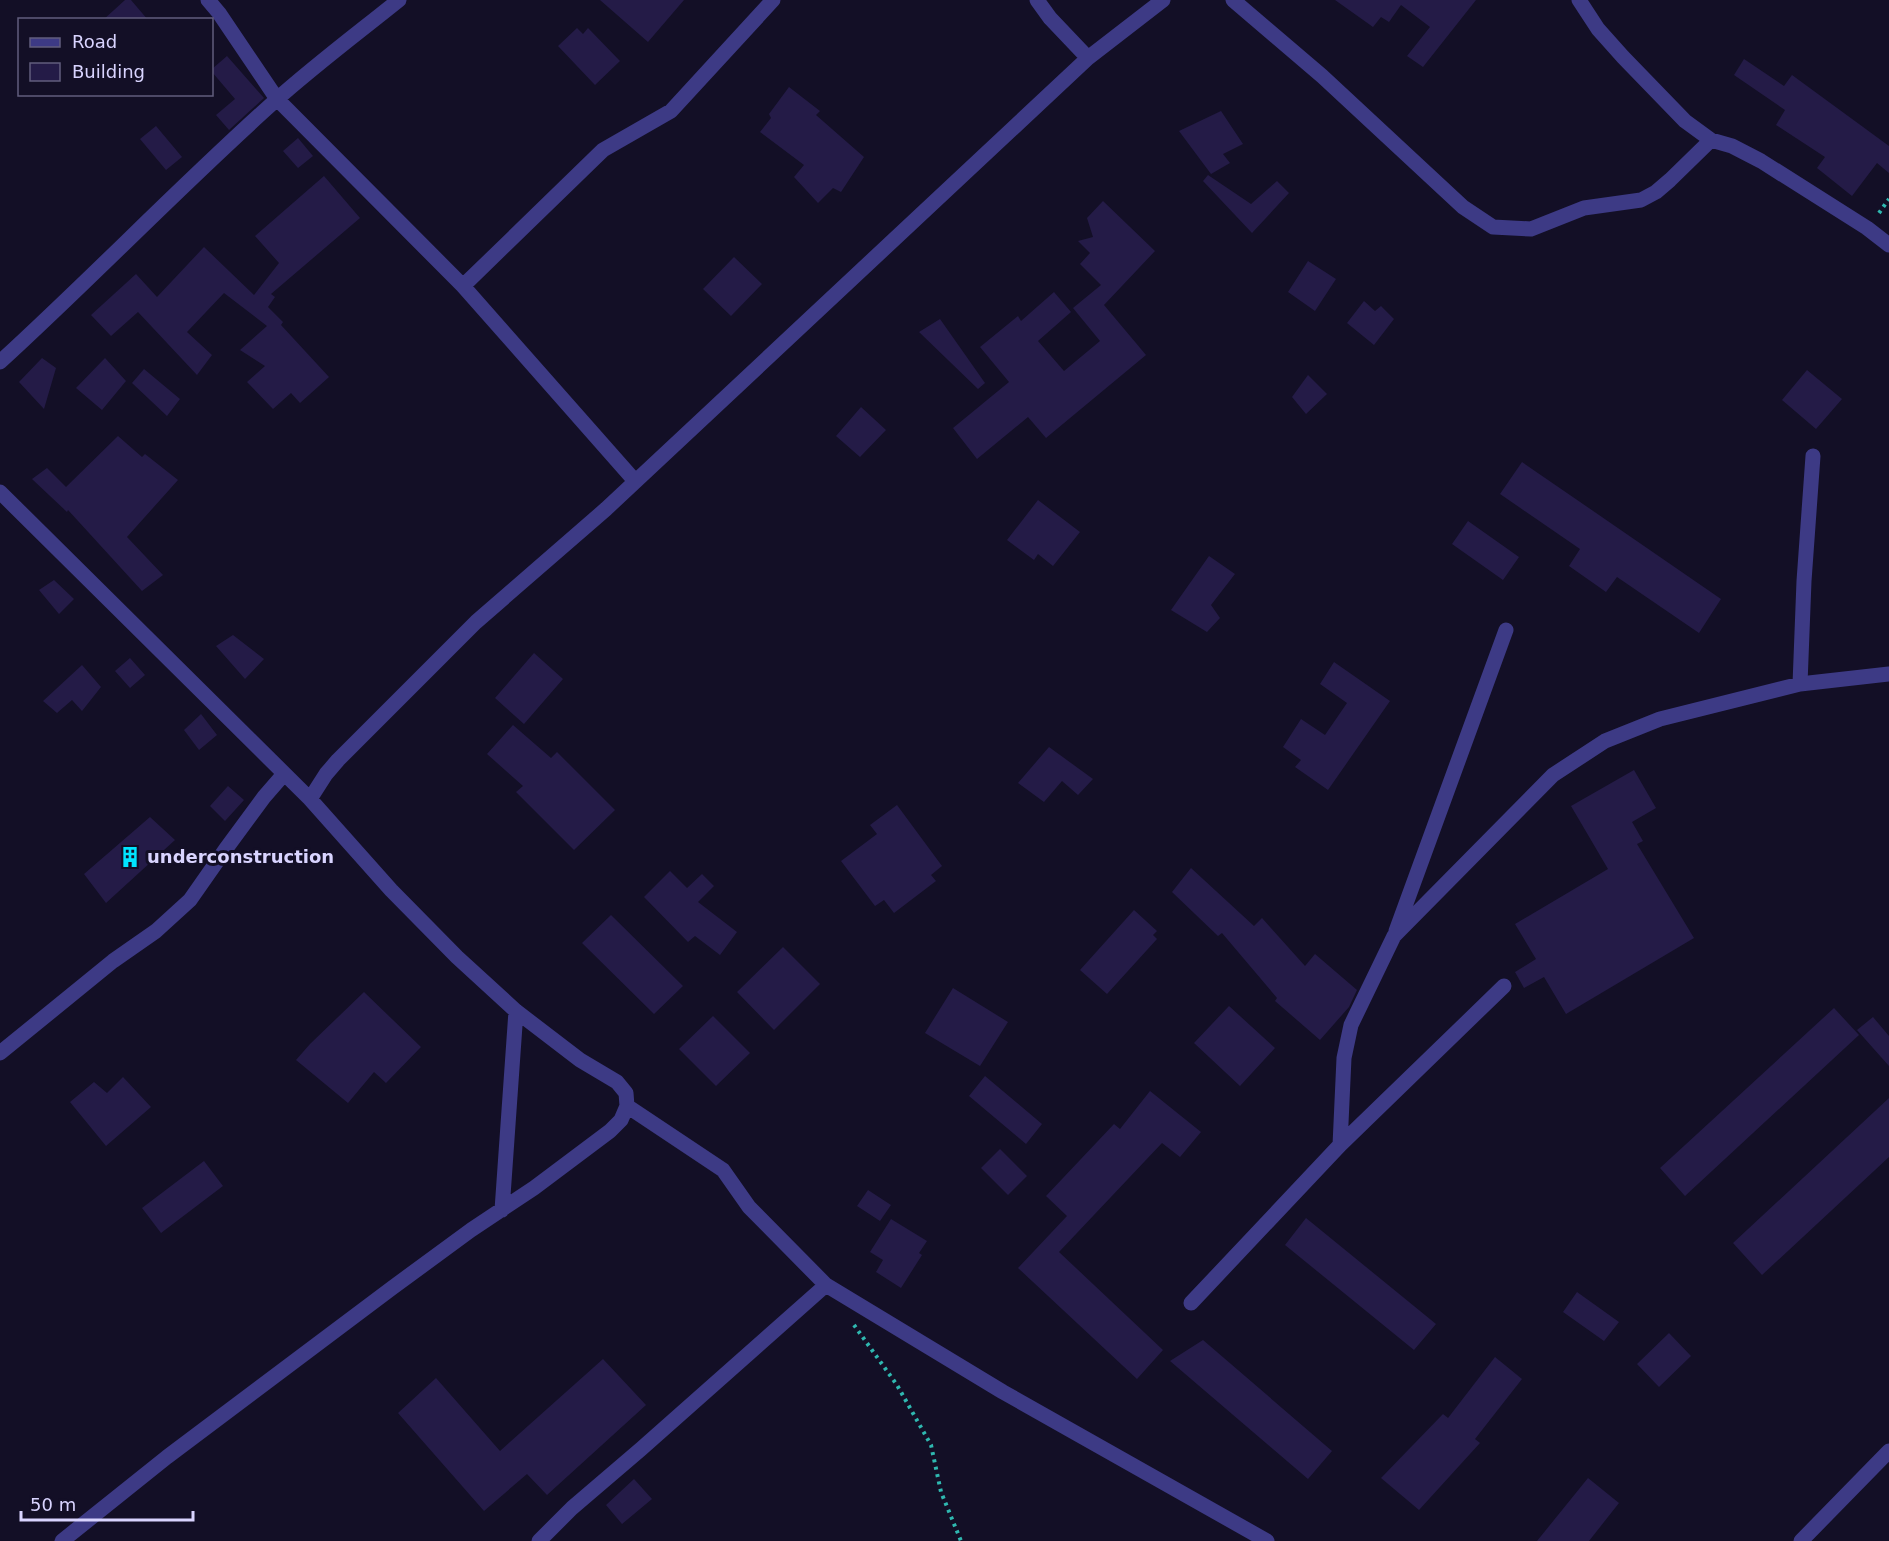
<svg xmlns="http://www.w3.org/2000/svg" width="1889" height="1541" font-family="'DejaVu Sans',sans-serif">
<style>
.building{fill:#241b47}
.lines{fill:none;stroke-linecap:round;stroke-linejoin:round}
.path{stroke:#2fb8b0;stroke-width:4;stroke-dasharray:3 4.5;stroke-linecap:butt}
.minor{stroke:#3d3a85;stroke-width:15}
.labels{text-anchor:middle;stroke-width:6;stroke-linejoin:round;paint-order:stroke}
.poi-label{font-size:18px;font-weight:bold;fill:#d9d4ff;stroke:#130f26;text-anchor:start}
</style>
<rect width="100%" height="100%" fill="#130f26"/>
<path class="building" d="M 125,0 L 131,0 L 148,20 L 103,20 Z
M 600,0 L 684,0 L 648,42 Z
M 1335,0 L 1476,0 L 1423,67 L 1407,56 L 1430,27 L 1401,5 L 1389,22 L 1381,17 L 1373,27 Z
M 577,28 L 583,34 L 588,28 L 620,61 L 595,85 L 558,46 Z
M 227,56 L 264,98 L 229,130 L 216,115 L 235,99 L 212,72 L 212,69 Z
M 1744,59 L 1784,86 L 1792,75 L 1889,146 L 1889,173 L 1877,163 L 1852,196 L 1817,168 L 1825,157 L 1776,125 L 1785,110 L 1734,75 Z
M 789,87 L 820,111 L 816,115 L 864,157 L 841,192 L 833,188 L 818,203 L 794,177 L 804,165 L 760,132 L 771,118 L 769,114 Z
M 1221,111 L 1243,144 L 1223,154 L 1230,163 L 1211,174 L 1179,131 Z
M 156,126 L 182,157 L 166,170 L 140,139 Z
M 298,138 L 313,156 L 298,168 L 283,151 Z
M 1208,175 L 1251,204 L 1277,181 L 1289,193 L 1252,233 L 1203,181 Z
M 324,176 L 360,218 L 271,294 L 275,297 L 268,307 L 283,322 L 281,325 L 329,377 L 300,403 L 291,393 L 273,409 L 247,382 L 265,366 L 240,350 L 267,326 L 224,293 L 187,332 L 212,355 L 197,375 L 138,312 L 111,336 L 91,315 L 136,274 L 157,297 L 204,247 L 254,295 L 279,263 L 255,236 Z
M 1103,201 L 1155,251 L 1104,305 L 1146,355 L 1046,438 L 1028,417 L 977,459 L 953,428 L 1009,382 L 980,347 L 1018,316 L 1021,321 L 1054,292 L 1071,312 L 1038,341 L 1064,371 L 1100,341 L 1073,308 L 1101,285 L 1080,264 L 1090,253 L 1078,241 L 1093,237 L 1087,218 Z
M 734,257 L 762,284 L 731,316 L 703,289 Z
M 1308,261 L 1336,279 L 1315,311 L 1288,292 Z
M 1364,301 L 1375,311 L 1381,306 L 1394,319 L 1374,345 L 1347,323 Z
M 940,319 L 985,383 L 978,389 L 919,332 Z
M 42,358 L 56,368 L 44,409 L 19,382 Z
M 105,358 L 126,381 L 102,410 L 76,388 Z
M 144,369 L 180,399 L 167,416 L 132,383 Z
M 1807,370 L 1842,399 L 1816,429 L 1782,400 Z
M 1308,375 L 1327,394 L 1306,414 L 1292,397 Z
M 861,407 L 886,430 L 860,457 L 836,436 Z
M 118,436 L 142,457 L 145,454 L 178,480 L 127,537 L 163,575 L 142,591 L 68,510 L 67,512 L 32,479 L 47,468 L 66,487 Z
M 1522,462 L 1721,599 L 1699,633 L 1617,577 L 1606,592 L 1569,566 L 1580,549 L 1500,494 Z
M 1038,500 L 1080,532 L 1053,566 L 1038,554 L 1034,560 L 1007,540 Z
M 1468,521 L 1519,557 L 1503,580 L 1452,544 Z
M 1209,556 L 1235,574 L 1211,605 L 1220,618 L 1207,632 L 1171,610 Z
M 54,580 L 74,599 L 59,614 L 39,590 Z
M 233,635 L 264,659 L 245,679 L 216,646 Z
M 534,653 L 563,679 L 524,724 L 495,698 Z
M 130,658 L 145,675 L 130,688 L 115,671 Z
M 1334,662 L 1390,701 L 1328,790 L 1295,767 L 1301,760 L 1283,747 L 1301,719 L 1325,735 L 1347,703 L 1320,684 Z
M 82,665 L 101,687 L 82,711 L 72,700 L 57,713 L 43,701 Z
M 201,714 L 217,735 L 199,750 L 184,730 Z
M 513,725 L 551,758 L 557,752 L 615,810 L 574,850 L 516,792 L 523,786 L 487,754 Z
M 1049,747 L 1093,779 L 1078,795 L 1062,781 L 1044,802 L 1018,783 Z
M 1634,770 L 1656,808 L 1632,822 L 1643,841 L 1637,844 L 1694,938 L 1566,1014 L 1544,977 L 1524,988 L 1515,972 L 1536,959 L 1515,924 L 1608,869 L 1571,806 Z
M 228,786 L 244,800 L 225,821 L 210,806 Z
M 897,805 L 942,866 L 931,875 L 936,881 L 894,913 L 884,900 L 875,906 L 841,861 L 877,834 L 870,825 Z
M 150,817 L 175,840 L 106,903 L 84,874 Z
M 1191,868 L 1254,926 L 1262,918 L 1305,966 L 1315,954 L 1357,990 L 1349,1007 L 1320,1040 L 1275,1001 L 1277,998 L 1222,933 L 1218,936 L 1172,892 Z
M 670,871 L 687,888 L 702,874 L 714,886 L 698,902 L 737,932 L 720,955 L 695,936 L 688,942 L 644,897 Z
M 1134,910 L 1157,931 L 1153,935 L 1157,939 L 1107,994 L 1080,970 Z
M 611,915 L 683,986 L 654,1014 L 582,943 Z
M 783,947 L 820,984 L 774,1030 L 737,992 Z
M 953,988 L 1008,1022 L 980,1066 L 925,1033 Z
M 364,992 L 421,1047 L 386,1083 L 374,1072 L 348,1103 L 296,1060 L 310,1044 Z
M 1229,1006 L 1275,1048 L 1240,1086 L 1194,1043 Z
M 1834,1008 L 1859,1035 L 1685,1196 L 1660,1168 Z
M 713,1016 L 750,1053 L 716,1086 L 679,1049 Z
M 1873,1017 L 1889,1036 L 1889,1066 L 1857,1030 Z
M 985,1076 L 1042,1124 L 1026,1144 L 969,1096 Z
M 123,1077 L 151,1107 L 106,1146 L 70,1102 L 94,1082 L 107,1093 Z
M 1150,1091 L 1201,1132 L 1180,1157 L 1162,1143 L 1059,1252 L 1163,1350 L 1137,1379 L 1018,1268 L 1067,1216 L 1046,1196 L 1114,1124 L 1120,1129 Z
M 1889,1098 L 1889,1157 L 1762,1275 L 1733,1243 Z
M 1000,1149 L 1027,1176 L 1008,1195 L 981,1168 Z
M 204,1161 L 223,1186 L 161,1233 L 142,1208 Z
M 868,1190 L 891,1205 L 880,1221 L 857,1206 Z
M 1306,1218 L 1436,1324 L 1414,1350 L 1285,1245 Z
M 891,1219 L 927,1241 L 919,1253 L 922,1255 L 901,1288 L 876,1272 L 883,1260 L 870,1252 Z
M 1577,1292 L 1619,1322 L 1604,1341 L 1563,1312 Z
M 1669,1333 L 1691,1356 L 1659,1387 L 1637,1364 Z
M 1203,1340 L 1332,1451 L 1308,1479 L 1170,1361 Z
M 1495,1357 L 1522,1379 L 1475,1439 L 1480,1443 L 1419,1510 L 1381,1478 L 1443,1414 L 1448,1418 Z
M 603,1359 L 646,1405 L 547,1495 L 527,1474 L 484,1511 L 398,1413 L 436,1378 L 500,1451 Z
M 1588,1478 L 1619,1503 L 1589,1541 L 1537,1541 Z
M 634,1479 L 652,1499 L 622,1524 L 606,1505 Z"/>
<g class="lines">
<path class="path" d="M 1879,213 L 1889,199
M 854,1325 L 897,1385 L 931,1445 L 941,1492 L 961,1541"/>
<path class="minor" d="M 208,0 L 219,13 L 277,99 L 463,286 L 635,481
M 1037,0 L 1050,18 L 1088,58
M 1233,0 L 1322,76 L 1463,207 L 1493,227 L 1531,229 L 1584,208 L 1641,200 L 1656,192 L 1670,180 L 1711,140
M 1579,0 L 1598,29 L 1623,57 L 1685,121 L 1711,140 L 1732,146 L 1761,161 L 1867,228 L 1889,245
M 463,286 L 603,150 L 671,111 L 773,0
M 0,362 C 93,277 181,185 275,101 C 314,66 358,33 399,0
M 0,492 L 310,799 L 391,890 L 457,957 L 516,1011 L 580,1060 L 617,1082 L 626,1093 L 627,1106 L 621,1120 L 610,1131 L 534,1188 L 471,1230 L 392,1288 L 167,1457 L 62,1541
M 1800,684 L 1804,581 L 1813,456
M 310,799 L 326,774 L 338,760 L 476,622 L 606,509 L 1088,58 L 1163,0
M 1396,931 L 1506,630
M 0,1053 L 113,961 L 156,931 L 190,900 L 225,850 L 264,797 L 284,774
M 627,1106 L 723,1170 L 749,1207 L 826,1285 L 1003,1392 L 1267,1541
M 1340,1145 L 1344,1058 L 1351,1025 L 1394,936 L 1553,775 L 1605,741 L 1660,719 L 1800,684 L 1889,674
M 502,1210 L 516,1011
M 1191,1303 L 1340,1145 L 1504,986
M 539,1541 L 572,1508 L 641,1449 L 826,1285
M 1801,1541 L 1889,1451"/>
</g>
<defs>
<symbol id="building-bare" viewBox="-9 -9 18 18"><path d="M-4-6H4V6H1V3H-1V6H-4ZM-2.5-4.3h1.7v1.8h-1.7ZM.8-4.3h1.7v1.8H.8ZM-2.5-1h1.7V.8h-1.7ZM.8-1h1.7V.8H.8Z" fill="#00e5ff" stroke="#130f26" stroke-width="2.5" paint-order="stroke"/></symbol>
</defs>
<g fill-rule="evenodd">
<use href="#building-bare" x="115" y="842" width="30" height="30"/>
</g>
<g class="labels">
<g class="poi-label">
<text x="147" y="863">underconstruction</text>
</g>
</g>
<rect x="18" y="18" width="195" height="78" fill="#130f26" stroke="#625e7d" stroke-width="1.5"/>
<rect x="30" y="38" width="30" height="9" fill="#3d3a85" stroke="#625e7d" stroke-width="1.5"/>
<text x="72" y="48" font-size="18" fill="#d9d4ff">Road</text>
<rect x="30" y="63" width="30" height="18" fill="#241b47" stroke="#625e7d" stroke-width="1.5"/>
<text x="72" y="78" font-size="18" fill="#d9d4ff">Building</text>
<path d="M21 1511v9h172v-9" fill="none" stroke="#d9d4ff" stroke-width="3"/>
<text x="30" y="1511" font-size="18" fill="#d9d4ff" stroke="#130f26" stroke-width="4.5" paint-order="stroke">50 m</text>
</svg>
